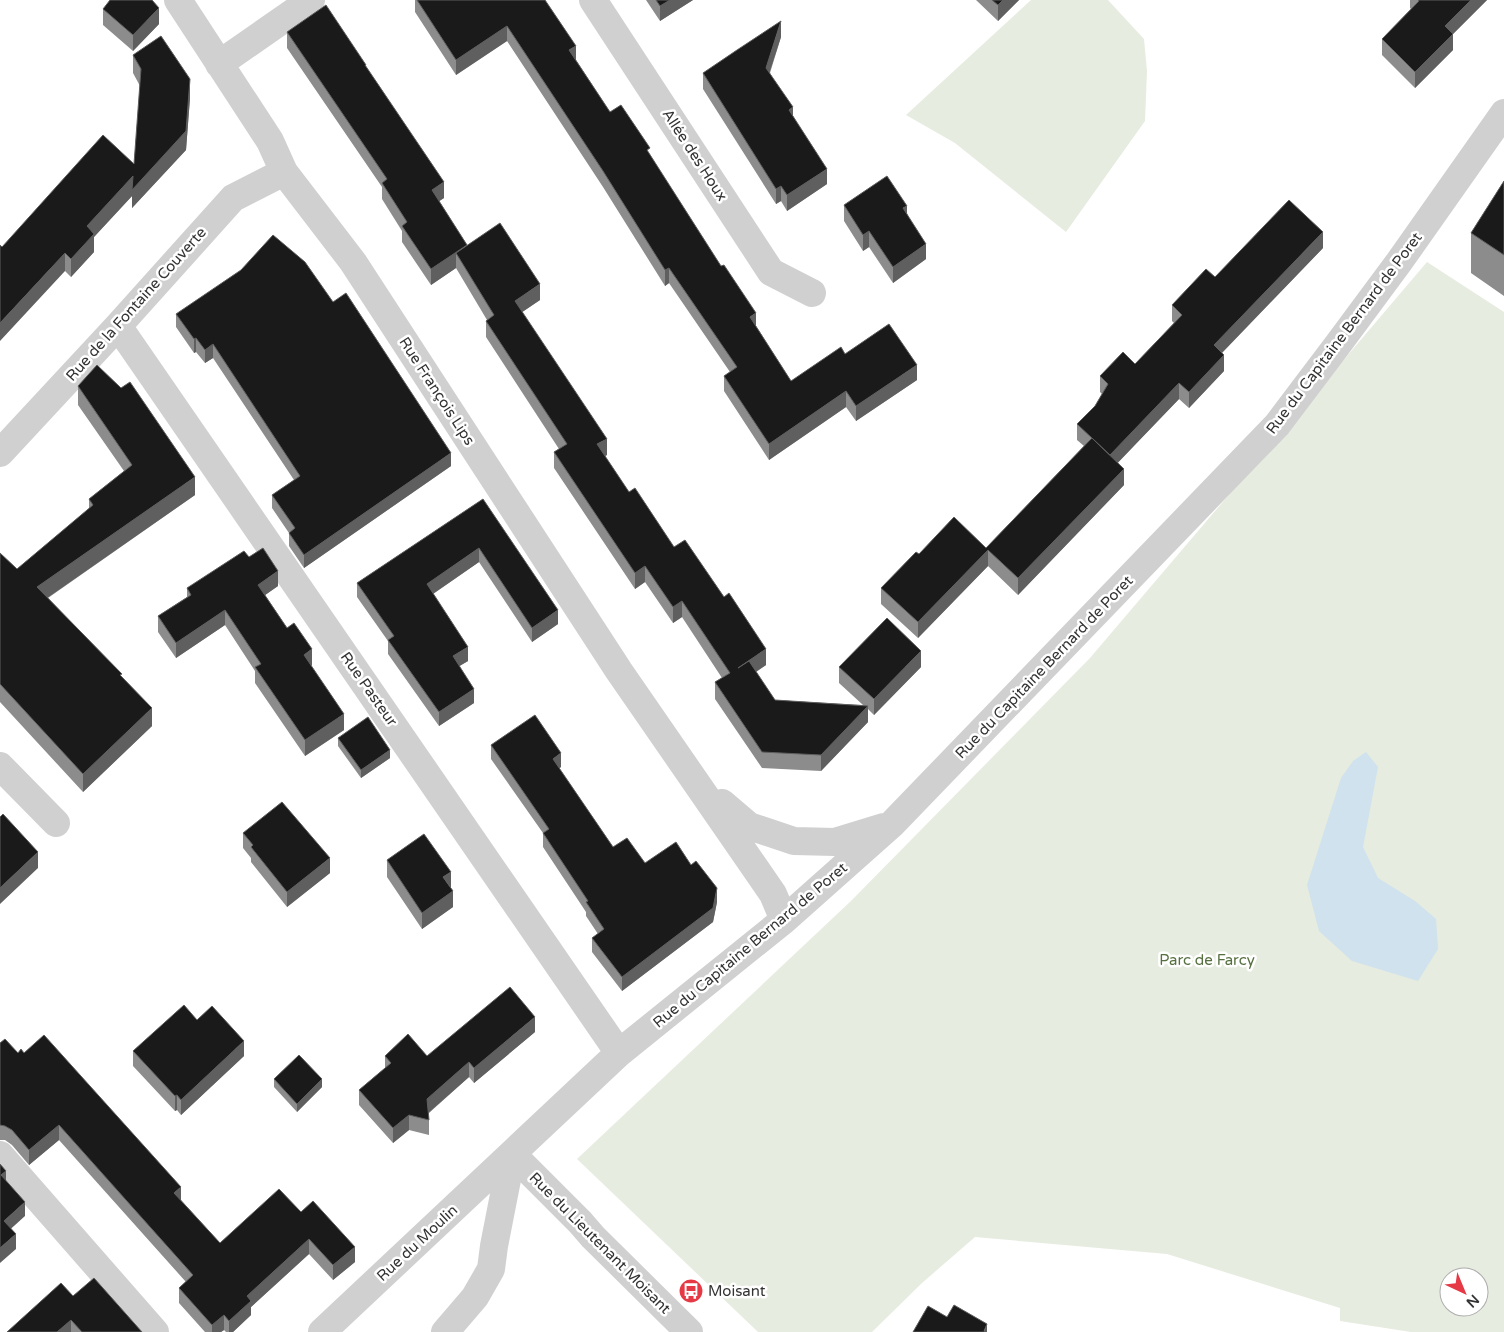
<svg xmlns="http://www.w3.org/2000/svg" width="1504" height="1332" font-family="'Varela Round',sans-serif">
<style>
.green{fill:#e6ecdf;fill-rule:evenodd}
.water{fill:#cfe2ee}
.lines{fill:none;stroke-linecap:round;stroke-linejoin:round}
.minor{stroke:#d0d0d0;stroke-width:28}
.wall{fill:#8c8c8c}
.shaded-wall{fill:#5f5f5f}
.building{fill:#1a1a1a;stroke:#5f5f5f}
.labels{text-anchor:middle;stroke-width:5;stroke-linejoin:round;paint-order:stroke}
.street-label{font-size:15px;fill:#333;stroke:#fff}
.park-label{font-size:15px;fill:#56703f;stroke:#fff}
.poi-label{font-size:15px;fill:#333;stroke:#fff;text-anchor:start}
</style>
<rect width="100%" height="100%" fill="#fff"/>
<path class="green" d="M 1031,0 L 1108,0 L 1144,39 L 1147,71 L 1145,121 L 1066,232 L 955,143 L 906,115 Z
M 1427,262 L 1504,312 L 1504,1332 L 1411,1332 L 1340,1321 L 1340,1308 L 1167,1254 L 975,1237 L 922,1283 L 872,1332 L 758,1332 L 577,1159 L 851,901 L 1090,658 ZM 1449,1277 L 1479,1277 L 1479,1307 L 1449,1307 Z"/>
<path class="water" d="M 1366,752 L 1378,767 L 1363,847 L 1378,878 L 1415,901 L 1436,919 L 1438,949 L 1418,981 L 1352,961 L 1319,931 L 1307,885 L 1341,778 L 1353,761 Z"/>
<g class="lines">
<path class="minor" d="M 178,0 L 270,141 L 284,172 L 353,262 L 619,671 L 762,878 L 773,894 L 784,920
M 593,0 L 771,272 L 812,293
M 219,64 L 311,0
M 118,326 L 619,1053
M 0,453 L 118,326 L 233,198 L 284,172
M 0,766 L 56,823
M 722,803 L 749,826 L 794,841 L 835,842 L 884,827
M 512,1154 L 580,1222 L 593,1237 L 689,1332
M 0,1155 L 155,1332
M 322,1332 L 619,1053 L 784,920 L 892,824 L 1277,425 L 1339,343 L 1399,262 L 1504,113
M 445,1332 L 475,1297 L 491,1269 L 494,1246 L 512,1154"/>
</g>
<path class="wall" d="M 415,0 L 545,0 L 576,60 L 610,112 L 650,155 L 756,326 L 791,381 L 845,354 L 917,380 L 856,421 L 846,407 L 769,460 L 724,391 L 724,376 L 730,372 L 669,283 L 665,286 L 603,187 L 507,41 L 456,75 L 415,12 Z
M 646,0 L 693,0 L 660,21 Z
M 976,0 L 1019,0 L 998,21 Z
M 1410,0 L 1487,0 L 1453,34 L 1453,50 L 1415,88 L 1382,55 L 1382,39 L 1411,9 L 1410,8 Z
M 103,9 L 159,24 L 133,51 L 103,25 Z
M 287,32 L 366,67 L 444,198 L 439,201 L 467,245 L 540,300 L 522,312 L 607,455 L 605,456 L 629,492 L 674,547 L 766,665 L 756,672 L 775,700 L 863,705 L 839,683 L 839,667 L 921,667 L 874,715 L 868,709 L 868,722 L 821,771 L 762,768 L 715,699 L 715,682 L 722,678 L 682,617 L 673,623 L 645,582 L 635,589 L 554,468 L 554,452 L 559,449 L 486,337 L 486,321 L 487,320 L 456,268 L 431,285 L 402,242 L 402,231 L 382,199 L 382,187 L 287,48 Z
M 781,37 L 770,73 L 793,116 L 827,184 L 787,211 L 781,201 L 776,204 L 703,89 L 703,73 Z
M 133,55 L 190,98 L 186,150 L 132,208 L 132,196 L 94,237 L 94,252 L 71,277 L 65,271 L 2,247 L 134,164 L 140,86 L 133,73 Z
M 1504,181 L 1504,296 L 1471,273 L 1471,233 Z
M 844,205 L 907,213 L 926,259 L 893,283 L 869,247 L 863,251 L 844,221 Z
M 1323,248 L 1222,353 L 1224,371 L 1189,408 L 1179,399 L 1118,462 L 1124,485 L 1018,595 L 988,566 L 918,638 L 881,604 L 881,588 L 919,554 L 986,548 L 1084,446 L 1077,440 L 1077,424 L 1095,406 L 1102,394 L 1100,392 L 1100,376 L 1135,364 L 1174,323 L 1172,321 L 1172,305 L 1215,277 Z
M 176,314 L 451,466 L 304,568 L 289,546 L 289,533 L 272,508 L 272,495 L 294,480 L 213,358 L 205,363 L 196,352 L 194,353 L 176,327 Z
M 78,386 L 195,495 L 48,598 L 122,677 L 152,726 L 83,792 L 0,702 L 0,553 L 17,569 L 89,509 L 89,499 L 124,471 L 78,405 Z
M 483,499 L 558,624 L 532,642 L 479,562 L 433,594 L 468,661 L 459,666 L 474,703 L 439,726 L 388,654 L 388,641 L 357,597 L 357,583 Z
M 249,557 L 278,586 L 265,595 L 312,665 L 311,665 L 344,730 L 305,756 L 255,683 L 255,671 L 225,625 L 176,658 L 158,632 L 158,616 L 187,597 L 187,588 Z
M 338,738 L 390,758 L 361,778 L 338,746 Z
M 491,745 L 561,767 L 559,768 L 613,847 L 645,863 L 717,902 L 713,922 L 622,991 L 592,952 L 592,938 L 598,934 L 586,916 L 586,912 L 543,847 L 543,833 L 491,759 Z
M 243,833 L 330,873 L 287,907 L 251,862 L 251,858 L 243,848 Z
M 387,860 L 451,888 L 453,907 L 422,929 L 387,877 Z
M 197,1020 L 244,1056 L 181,1115 L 177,1110 L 175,1111 L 133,1066 L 133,1051 Z
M 535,1032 L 474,1083 L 469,1077 L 429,1113 L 429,1135 L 409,1130 L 393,1143 L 359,1105 L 359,1090 L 385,1068 L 385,1056 L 427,1056 Z
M 0,1043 L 18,1053 L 181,1200 L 220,1243 L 301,1212 L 355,1262 L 333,1280 L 309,1254 L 251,1307 L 251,1315 L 233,1332 L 226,1332 L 224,1330 L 221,1332 L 205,1332 L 179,1303 L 179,1288 L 186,1282 L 59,1140 L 29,1165 L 12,1145 L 5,1140 L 0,1140 Z
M 274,1079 L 322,1087 L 297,1112 L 274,1087 Z
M 73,1296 L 142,1332 L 7,1332 Z"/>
<path class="shaded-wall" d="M 670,0 L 693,0 L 660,21 L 660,6 Z
M 1003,0 L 1019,0 L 998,21 L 998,5 Z
M 1471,0 L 1487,0 L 1449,38 L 1453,34 L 1453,50 L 1415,88 L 1415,72 L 1445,26 Z
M 159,8 L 159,24 L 133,51 L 133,35 Z
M 781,21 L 781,37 L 766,83 L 766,68 Z
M 507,26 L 507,41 L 456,75 L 456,60 Z
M 576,46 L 576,61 L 569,50 Z
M 190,79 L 190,98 L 186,150 L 132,208 L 132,196 L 94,237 L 94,252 L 71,277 L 71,259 L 87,226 L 133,176 Z
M 793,107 L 793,122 L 789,110 Z
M 827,169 L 827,184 L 787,211 L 787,195 Z
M 444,182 L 444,198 L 432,206 L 432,190 Z
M 781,186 L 781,201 L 776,204 L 776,189 Z
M 907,206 L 907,222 L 903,208 Z
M 869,231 L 869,247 L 863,251 L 863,235 Z
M 1323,232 L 1323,248 L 1214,361 L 1214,345 Z
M 926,244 L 926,259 L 893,283 L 893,267 Z
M 467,245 L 456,253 L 456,268 L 431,285 L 431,269 Z
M 65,253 L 65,271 L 0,341 L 0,323 Z
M 669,268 L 669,283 L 665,286 L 665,270 Z
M 540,284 L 540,300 L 515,317 L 515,301 Z
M 756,313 L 756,328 L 750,317 Z
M 196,338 L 196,352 L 194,353 L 194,339 Z
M 213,344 L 213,358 L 205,363 L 205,350 Z
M 1224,355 L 1224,371 L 1189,408 L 1189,392 Z
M 917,365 L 917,380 L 856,421 L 856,406 Z
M 1179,383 L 1179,399 L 1110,471 L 1110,455 Z
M 846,391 L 846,407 L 769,460 L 769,444 Z
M 607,439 L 607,455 L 597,460 L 597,444 Z
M 451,453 L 451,466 L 304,568 L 304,555 Z
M 1124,469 L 1124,485 L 1018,595 L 1018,578 Z
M 195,477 L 195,495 L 37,605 L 37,587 Z
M 479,548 L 479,562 L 427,598 L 427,584 Z
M 988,550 L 988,566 L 918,638 L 918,622 Z
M 645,566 L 645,582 L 635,589 L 635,573 Z
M 278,571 L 278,586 L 258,600 L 258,585 Z
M 682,601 L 682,617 L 673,623 L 673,607 Z
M 225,610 L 225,625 L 176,658 L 176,643 Z
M 558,610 L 558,624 L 532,642 L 532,628 Z
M 468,647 L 468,661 L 453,670 L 453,656 Z
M 312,649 L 312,665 L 304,670 L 304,655 Z
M 766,649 L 766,665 L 738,684 L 738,668 Z
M 921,651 L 921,667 L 874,715 L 874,699 Z
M 474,689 L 474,703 L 439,726 L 439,712 Z
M 868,706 L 868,722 L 821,771 L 821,755 Z
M 152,708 L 152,726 L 83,792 L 83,774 Z
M 344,714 L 344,730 L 305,756 L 305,740 Z
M 390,750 L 390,758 L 361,778 L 361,770 Z
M 561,753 L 561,767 L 553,773 L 553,759 Z
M 38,852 L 38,868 L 0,904 L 0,888 Z
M 330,858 L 330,873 L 287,907 L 287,892 Z
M 451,872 L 451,888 L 443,877 Z
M 717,888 L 717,902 L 713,922 L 622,991 L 622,977 Z
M 453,891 L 453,907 L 422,929 L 422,913 Z
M 535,1017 L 535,1032 L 474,1083 L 474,1068 Z
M 244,1041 L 244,1056 L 181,1115 L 181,1100 Z
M 469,1062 L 469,1077 L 427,1114 L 427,1099 Z
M 322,1079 L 322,1087 L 297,1112 L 297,1104 Z
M 177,1095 L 177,1110 L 175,1111 L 175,1096 Z
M 409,1115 L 409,1130 L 393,1143 L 393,1128 Z
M 59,1125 L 59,1140 L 29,1165 L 29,1150 Z
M 6,1171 L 6,1185 L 1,1175 Z
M 181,1187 L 181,1202 L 174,1193 Z
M 25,1202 L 25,1216 L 4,1235 L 4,1221 Z
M 16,1234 L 16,1249 L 0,1263 L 0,1248 Z
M 309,1239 L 309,1254 L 251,1307 L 251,1315 L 233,1332 L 229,1332 L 229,1321 L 247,1296 Z
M 355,1247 L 355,1262 L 333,1280 L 333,1265 Z
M 224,1315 L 224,1330 L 221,1332 L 212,1332 L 212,1325 Z
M 71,1320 L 71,1332 L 57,1332 Z
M 987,1324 L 987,1332 L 984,1332 Z"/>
<path class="building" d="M 110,0 L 152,0 L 159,8 L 133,35 L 103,9 Z
M 417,0 L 545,0 L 576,46 L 569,50 L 610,112 L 621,105 L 650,148 L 647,150 L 721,266 L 724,265 L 756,313 L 750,317 L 791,381 L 841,347 L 845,354 L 889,324 L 917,365 L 856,406 L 846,391 L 769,444 L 724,376 L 737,367 L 669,268 L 665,270 L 603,171 L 507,26 L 456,60 Z
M 656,0 L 670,0 L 660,6 Z
M 992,0 L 1003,0 L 998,5 Z
M 1418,0 L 1471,0 L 1445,26 L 1453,34 L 1415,72 L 1382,39 L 1419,1 Z
M 326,5 L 366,65 L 365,65 L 444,182 L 432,190 L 467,245 L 431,269 L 402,226 L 407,222 L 382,183 L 387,179 L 287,32 Z
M 781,21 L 766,68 L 793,107 L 789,110 L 827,169 L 787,195 L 781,186 L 776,189 L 703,73 L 737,50 Z
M 161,36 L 190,79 L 186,131 L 132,190 L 133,176 L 87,226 L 94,234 L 71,259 L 65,253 L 0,323 L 0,245 L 2,247 L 103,135 L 134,164 L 141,69 L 133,55 Z
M 887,176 L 907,206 L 903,208 L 926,244 L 893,267 L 869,231 L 863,235 L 844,205 Z
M 1504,181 L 1504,255 L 1471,233 Z
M 1289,200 L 1323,232 L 1214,345 L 1224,355 L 1189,392 L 1179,383 L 1110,455 L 1077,424 L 1095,406 L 1108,384 L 1100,376 L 1123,352 L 1135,364 L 1182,315 L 1172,305 L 1206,269 L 1215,277 Z
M 500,223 L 540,284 L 515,301 L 607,439 L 597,444 L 629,492 L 635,488 L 674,547 L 685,540 L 724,597 L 729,593 L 766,649 L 738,668 L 749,661 L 775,700 L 868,706 L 821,755 L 762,752 L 715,682 L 730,673 L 682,601 L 673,607 L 645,566 L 635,573 L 554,452 L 567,444 L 486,321 L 494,315 L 456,253 Z
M 273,235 L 305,262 L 333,302 L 346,293 L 451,453 L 304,555 L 289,533 L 295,528 L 272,495 L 300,476 L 213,344 L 205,350 L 196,338 L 194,339 L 176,314 L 241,270 Z
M 97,365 L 121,388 L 130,382 L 195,477 L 37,587 L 122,674 L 120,675 L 152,708 L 83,774 L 0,684 L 0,553 L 17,569 L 93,505 L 89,499 L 132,465 L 78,386 Z
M 1092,438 L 1124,469 L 1018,578 L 988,550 L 918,622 L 881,588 L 916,552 L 919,554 L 954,517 L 986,548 Z
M 483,499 L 558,610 L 532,628 L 479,548 L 427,584 L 468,647 L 453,656 L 474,689 L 439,712 L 388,640 L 394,636 L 357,583 Z
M 263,548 L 278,571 L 258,585 L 287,628 L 294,623 L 312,649 L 304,655 L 344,714 L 305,740 L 255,667 L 261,664 L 225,610 L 176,643 L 158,616 L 191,595 L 187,588 L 244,551 L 249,557 Z
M 887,618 L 921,651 L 874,699 L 839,667 Z
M 535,715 L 561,753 L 553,759 L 613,847 L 627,838 L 645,863 L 676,842 L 691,865 L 696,861 L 717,888 L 713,908 L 622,977 L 592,938 L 604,929 L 586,902 L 588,901 L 543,833 L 549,829 L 491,745 Z
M 368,717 L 390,750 L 361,770 L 338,738 Z
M 282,802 L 330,858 L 287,892 L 251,847 L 253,845 L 243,833 Z
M 3,814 L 38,852 L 0,888 L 0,817 Z
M 424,834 L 451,872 L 443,877 L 453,891 L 422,913 L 387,860 Z
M 510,987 L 535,1017 L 474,1068 L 469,1062 L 427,1099 L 429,1120 L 409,1115 L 393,1128 L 359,1090 L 391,1063 L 385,1056 L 408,1034 L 427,1056 Z
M 184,1005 L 197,1020 L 212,1006 L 244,1041 L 181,1100 L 177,1095 L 175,1096 L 133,1051 Z
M 44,1035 L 181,1187 L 174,1193 L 220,1243 L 279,1189 L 301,1212 L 313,1201 L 355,1247 L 333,1265 L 309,1239 L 247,1296 L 251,1301 L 229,1321 L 224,1315 L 212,1325 L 179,1288 L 193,1275 L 59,1125 L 29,1150 L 12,1130 L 5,1126 L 0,1125 L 0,1043 L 5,1039 L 18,1053 L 21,1049 L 24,1053 Z
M 299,1055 L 322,1079 L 297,1104 L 274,1079 Z
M 0,1164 L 6,1171 L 1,1175 L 25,1202 L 4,1221 L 16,1234 L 0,1248 Z
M 94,1278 L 142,1332 L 82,1332 L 71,1320 L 57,1332 L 7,1332 L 61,1283 L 73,1296 Z
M 954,1305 L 987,1324 L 984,1331 L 985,1332 L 913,1332 L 928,1306 L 947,1317 Z"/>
<defs>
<symbol id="bus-disc" viewBox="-11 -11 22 22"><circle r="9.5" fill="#e63946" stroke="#fff"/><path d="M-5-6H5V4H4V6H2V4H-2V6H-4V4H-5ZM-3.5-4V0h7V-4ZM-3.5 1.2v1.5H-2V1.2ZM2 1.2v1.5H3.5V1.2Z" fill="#fff"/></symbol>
</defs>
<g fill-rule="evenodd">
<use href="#bus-disc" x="677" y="1277" width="28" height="28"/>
</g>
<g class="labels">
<g class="street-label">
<text transform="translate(695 155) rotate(57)" y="5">Allée des Houx</text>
<text transform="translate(136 304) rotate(-48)" y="5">Rue de la Fontaine Couverte</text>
<text transform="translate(1344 333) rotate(-53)" y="5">Rue du Capitaine Bernard de Poret</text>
<text transform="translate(437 391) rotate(57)" y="5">Rue François Lips</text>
<text transform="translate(1044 667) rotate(-46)" y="5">Rue du Capitaine Bernard de Poret</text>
<text transform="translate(369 689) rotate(55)" y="5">Rue Pasteur</text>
<text transform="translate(750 945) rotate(-40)" y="5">Rue du Capitaine Bernard de Poret</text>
<text transform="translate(417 1243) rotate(-43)" y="5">Rue du Moulin</text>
<text transform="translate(600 1243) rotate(45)" y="5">Rue du Lieutenant Moisant</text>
</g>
<g class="park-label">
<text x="1207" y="965">Parc de Farcy</text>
</g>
<g class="poi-label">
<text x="708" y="1296">Moisant</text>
</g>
</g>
<g transform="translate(1464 1292) rotate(136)"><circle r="24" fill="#ffffff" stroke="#adadad"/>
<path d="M0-4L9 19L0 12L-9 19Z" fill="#e63946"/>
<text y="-8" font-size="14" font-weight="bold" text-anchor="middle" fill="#333333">N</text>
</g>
</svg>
